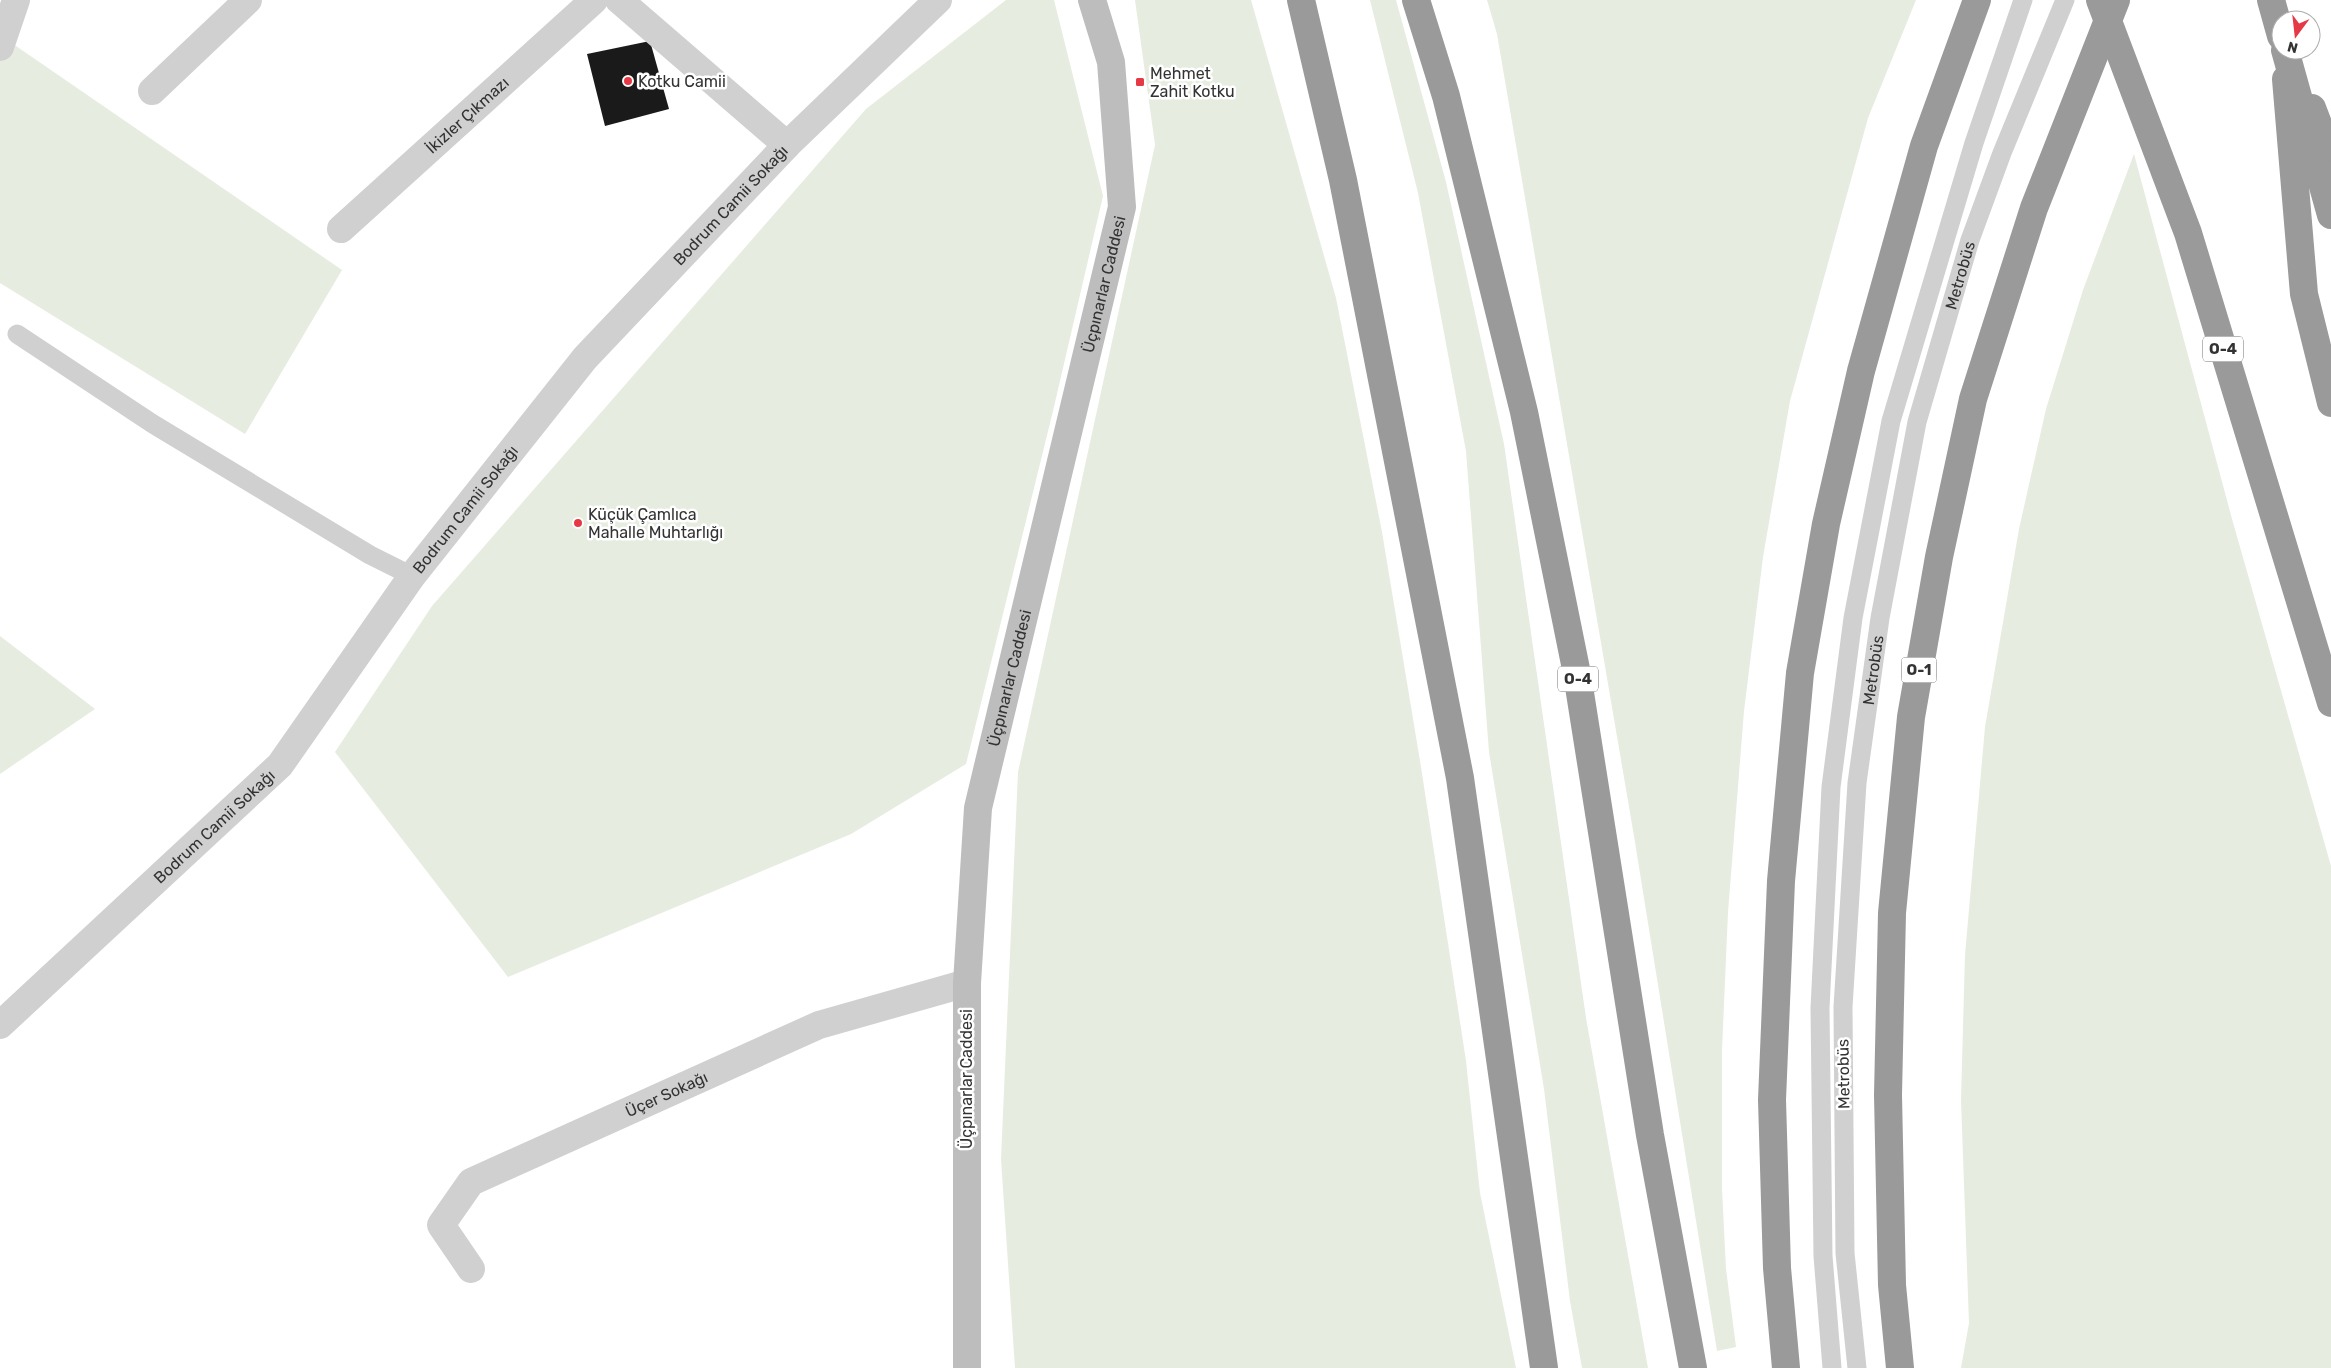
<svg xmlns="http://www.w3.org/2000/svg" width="2331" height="1368" font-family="Rubik,sans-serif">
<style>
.green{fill:#e6ecdf}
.building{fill:#1a1a1a}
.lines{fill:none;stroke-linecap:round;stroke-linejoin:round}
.lane{stroke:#d0d0d0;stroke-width:19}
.street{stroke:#d0d0d0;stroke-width:28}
.secondary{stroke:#bdbdbd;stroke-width:28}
.highway{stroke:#9a9a9a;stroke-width:28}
.highway-bridge{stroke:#9a9a9a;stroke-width:28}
.poi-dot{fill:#e63946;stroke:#fff;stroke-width:2}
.labels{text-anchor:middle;stroke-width:5;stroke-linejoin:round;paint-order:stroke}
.shield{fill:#fff;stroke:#707070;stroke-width:1}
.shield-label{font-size:15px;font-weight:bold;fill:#333}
.poi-label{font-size:16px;fill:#333;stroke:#fff;text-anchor:start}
.street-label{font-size:16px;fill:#333;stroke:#fff}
</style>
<rect width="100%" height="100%" fill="#fff"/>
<path class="green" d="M 1006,0 L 1054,0 L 1103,196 L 1053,411 L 966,764 L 851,834 L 508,977 L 335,752 L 432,606 L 866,109 Z
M 1135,0 L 1251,0 L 1336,298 L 1382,532 L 1421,767 L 1466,1061 L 1480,1193 L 1516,1368 L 1015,1368 L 1001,1159 L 1018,772 L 1155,145 Z
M 1370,0 L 1396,0 L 1446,182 L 1504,444 L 1586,1018 L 1648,1368 L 1582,1368 L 1570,1301 L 1544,1089 L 1489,752 L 1466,451 L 1418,193 Z
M 1487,0 L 1916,0 L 1868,118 L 1790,401 L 1763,557 L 1744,711 L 1728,912 L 1722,1050 L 1722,1189 L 1726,1269 L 1736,1347 L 1717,1351 L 1634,836 L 1497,34 Z
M 0,35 L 342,270 L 245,434 L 0,283 Z
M 2134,154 L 2232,519 L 2331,866 L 2331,1368 L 1961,1368 L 1969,1323 L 1961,1100 L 1965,955 L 1985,727 L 2019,529 L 2046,409 L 2083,290 Z
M 0,636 L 95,709 L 0,774 Z"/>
<path class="building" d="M 650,41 L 669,109 L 605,126 L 587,54 Z"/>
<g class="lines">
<g class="lane">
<path d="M 17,334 L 153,424 L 370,555 L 412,576"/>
<path d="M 1832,1368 L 1823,1256 L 1820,1008 L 1831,787 L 1853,618 L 1891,421 L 1974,143 L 2023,0"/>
<path id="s1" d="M 1857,1368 L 1845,1253 L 1843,1007 L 1857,783 L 1880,618 L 1917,422 L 1970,240 L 2002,153 L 2065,0"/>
</g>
<g class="street">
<path d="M 619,0 L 787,145"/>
<path d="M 0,47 L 16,0"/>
<path d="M 152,91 L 248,0"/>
<path id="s2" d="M 341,229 L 594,0"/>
<path id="s3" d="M 0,1025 L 280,765 L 412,576 L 585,358 L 787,145 L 938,0"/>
<path id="s4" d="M 471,1269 L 441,1225 L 471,1182 L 819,1025 L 967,983"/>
</g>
<path class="secondary" id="s5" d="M 967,1368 L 967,983 L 978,808 L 1122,207 L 1111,62 L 1092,0"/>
<path class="highway" d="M 1301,0 L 1343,180 L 1460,778 L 1544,1368
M 1416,0 L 1446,96 L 1524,412 L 1577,674 L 1650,1135 L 1693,1368
M 2271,0 L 2281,36
M 2286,79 L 2304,294 L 2331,403
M 2312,108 L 2331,158
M 1786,1368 L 1777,1268 L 1772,1100 L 1781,881 L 1800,673 L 1826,524 L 1861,371 L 1924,146 L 1977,0
M 1900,1368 L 1892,1285 L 1888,1095 L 1892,913 L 1911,717 L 1939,557 L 1973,399 L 2034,208 L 2116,0"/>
<path class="highway-bridge" d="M 2100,0 L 2188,233 L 2331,703
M 2285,50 L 2331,215"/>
</g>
<g class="poi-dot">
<circle cx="628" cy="81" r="5"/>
<rect x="1135" y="77" width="10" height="10" rx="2.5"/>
<circle cx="578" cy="523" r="5"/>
</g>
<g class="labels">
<g class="shield">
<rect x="2203" y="336.5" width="40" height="25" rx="4"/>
<rect x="1901.5" y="657.5" width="35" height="25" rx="4"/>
<rect x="1558" y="666.5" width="40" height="25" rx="4"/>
</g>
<g class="shield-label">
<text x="2223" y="354">O-4</text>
<text x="1919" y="675">O-1</text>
<text x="1578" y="684">O-4</text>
</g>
<g class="poi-label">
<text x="1150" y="79">Mehmet<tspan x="1150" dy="18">Zahit Kotku</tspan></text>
<text x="638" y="87">Kotku Camii</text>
<text x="588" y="520">Küçük Çamlıca<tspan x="588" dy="18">Mahalle Muhtarlığı</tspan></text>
</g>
<g class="street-label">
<text dy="6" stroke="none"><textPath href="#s2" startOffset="170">İkizler Çıkmazı</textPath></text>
<text dy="6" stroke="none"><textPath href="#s3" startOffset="1102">Bodrum Camii Sokağı</textPath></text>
<text dy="6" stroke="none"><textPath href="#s1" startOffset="1105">Metrobüs</textPath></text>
<text dy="6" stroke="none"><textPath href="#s5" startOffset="1099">Üçpınarlar Caddesi</textPath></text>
<text dy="6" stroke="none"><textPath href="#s3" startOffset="698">Bodrum Camii Sokağı</textPath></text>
<text dy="6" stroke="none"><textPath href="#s1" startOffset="700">Metrobüs</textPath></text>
<text dy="6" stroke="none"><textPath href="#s5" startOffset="694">Üçpınarlar Caddesi</textPath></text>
<text dy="6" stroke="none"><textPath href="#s3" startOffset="292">Bodrum Camii Sokağı</textPath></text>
<text transform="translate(1843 1074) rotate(-91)" y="6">Metrobüs</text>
<text transform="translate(966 1079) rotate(-90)" y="6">Üçpınarlar Caddesi</text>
<text dy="6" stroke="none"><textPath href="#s4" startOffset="320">Üçer Sokağı</textPath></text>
</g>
</g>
<g transform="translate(2296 35) rotate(195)"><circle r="24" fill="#ffffff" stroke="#adadad"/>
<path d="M0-4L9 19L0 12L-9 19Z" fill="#e63946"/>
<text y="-8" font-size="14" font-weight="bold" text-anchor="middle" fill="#333333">N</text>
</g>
</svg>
